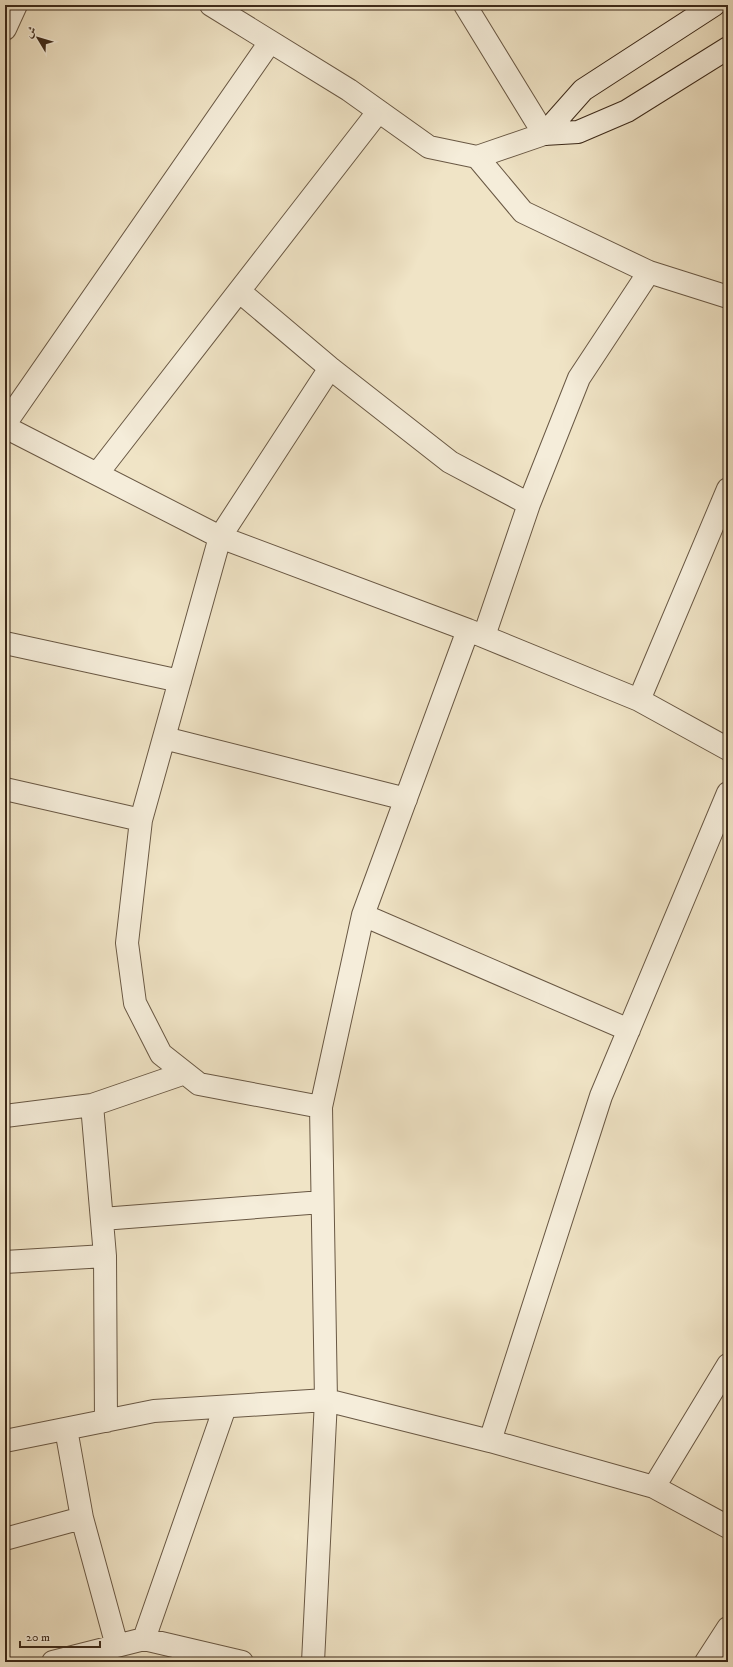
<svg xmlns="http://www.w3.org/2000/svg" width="733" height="1667" font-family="'IM FELL DW Pica',Amiri,serif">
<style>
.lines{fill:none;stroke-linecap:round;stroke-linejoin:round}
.street-casing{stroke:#695844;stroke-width:24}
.secondary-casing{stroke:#3c2919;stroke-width:24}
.street{stroke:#f5edda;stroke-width:22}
.secondary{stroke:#f5edda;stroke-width:22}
</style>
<rect width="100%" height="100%" fill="#f0e4c6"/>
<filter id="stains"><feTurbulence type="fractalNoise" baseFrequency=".005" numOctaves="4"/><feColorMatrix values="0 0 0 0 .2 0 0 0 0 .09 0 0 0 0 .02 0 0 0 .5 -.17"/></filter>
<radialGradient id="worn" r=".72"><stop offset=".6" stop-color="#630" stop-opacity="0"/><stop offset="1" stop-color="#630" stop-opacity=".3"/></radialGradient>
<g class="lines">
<defs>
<path id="street" d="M 211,5 L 349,90 L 429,147 L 477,157 L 544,134 L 465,5
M 5,29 L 16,5
M 477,157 L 523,212 L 649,272 L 728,297
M 239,291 L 330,368 L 450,462 L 529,504
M 5,424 L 270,42
M 5,427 L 220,537 L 468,630 L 639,700 L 728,749
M 97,474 L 378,112
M 484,636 L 529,504 L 579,378 L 649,272
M 5,643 L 180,681
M 639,700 L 728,489
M 164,738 L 406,799
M 5,789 L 141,820
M 363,915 L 629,1030
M 92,1105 L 105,1256 L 106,1421
M 321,1107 L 199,1084 L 161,1054 L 135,1003 L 127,943 L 141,820 L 220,537 L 330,368
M 5,1116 L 92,1105 L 185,1073
M 102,1219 L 322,1202
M 5,1262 L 105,1256
M 66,1429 L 82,1518 L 117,1646
M 5,1441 L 154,1411 L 326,1400 L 490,1441 L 654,1487 L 728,1527
M 490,1441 L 601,1096 L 728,793
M 654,1487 L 728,1365
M 5,1539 L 82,1518
M 144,1639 L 225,1407
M 53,1662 L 144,1639 L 242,1662
M 313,1662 L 326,1400 L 321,1107 L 363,915 L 468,630
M 706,1662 L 728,1628"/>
<path id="secondary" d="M 544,134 L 583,90 L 714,5
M 544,134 L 578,132 L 627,111 L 728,48"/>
</defs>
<use href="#street" class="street-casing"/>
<use href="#secondary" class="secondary-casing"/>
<use href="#street" class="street"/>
<use href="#secondary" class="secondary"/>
</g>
<rect width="733" height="1667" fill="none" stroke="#f0e4c6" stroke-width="20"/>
<rect x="6" y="6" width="721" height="1655" fill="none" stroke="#3c2919" stroke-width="2"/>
<rect x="10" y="10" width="713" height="1647" fill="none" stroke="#3c2919"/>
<g transform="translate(38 38) rotate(308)" stroke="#f5edda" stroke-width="3" paint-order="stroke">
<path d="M0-3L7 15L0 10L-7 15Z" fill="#3c2919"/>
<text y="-6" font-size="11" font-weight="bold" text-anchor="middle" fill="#3c2919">ش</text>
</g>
<path d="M20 1641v6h80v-6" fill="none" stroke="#3c2919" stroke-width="2"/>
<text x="26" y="1641" font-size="12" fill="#3c2919" stroke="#f5edda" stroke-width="3" paint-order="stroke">20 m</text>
<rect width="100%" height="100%" filter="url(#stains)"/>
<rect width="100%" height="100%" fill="url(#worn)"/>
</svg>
